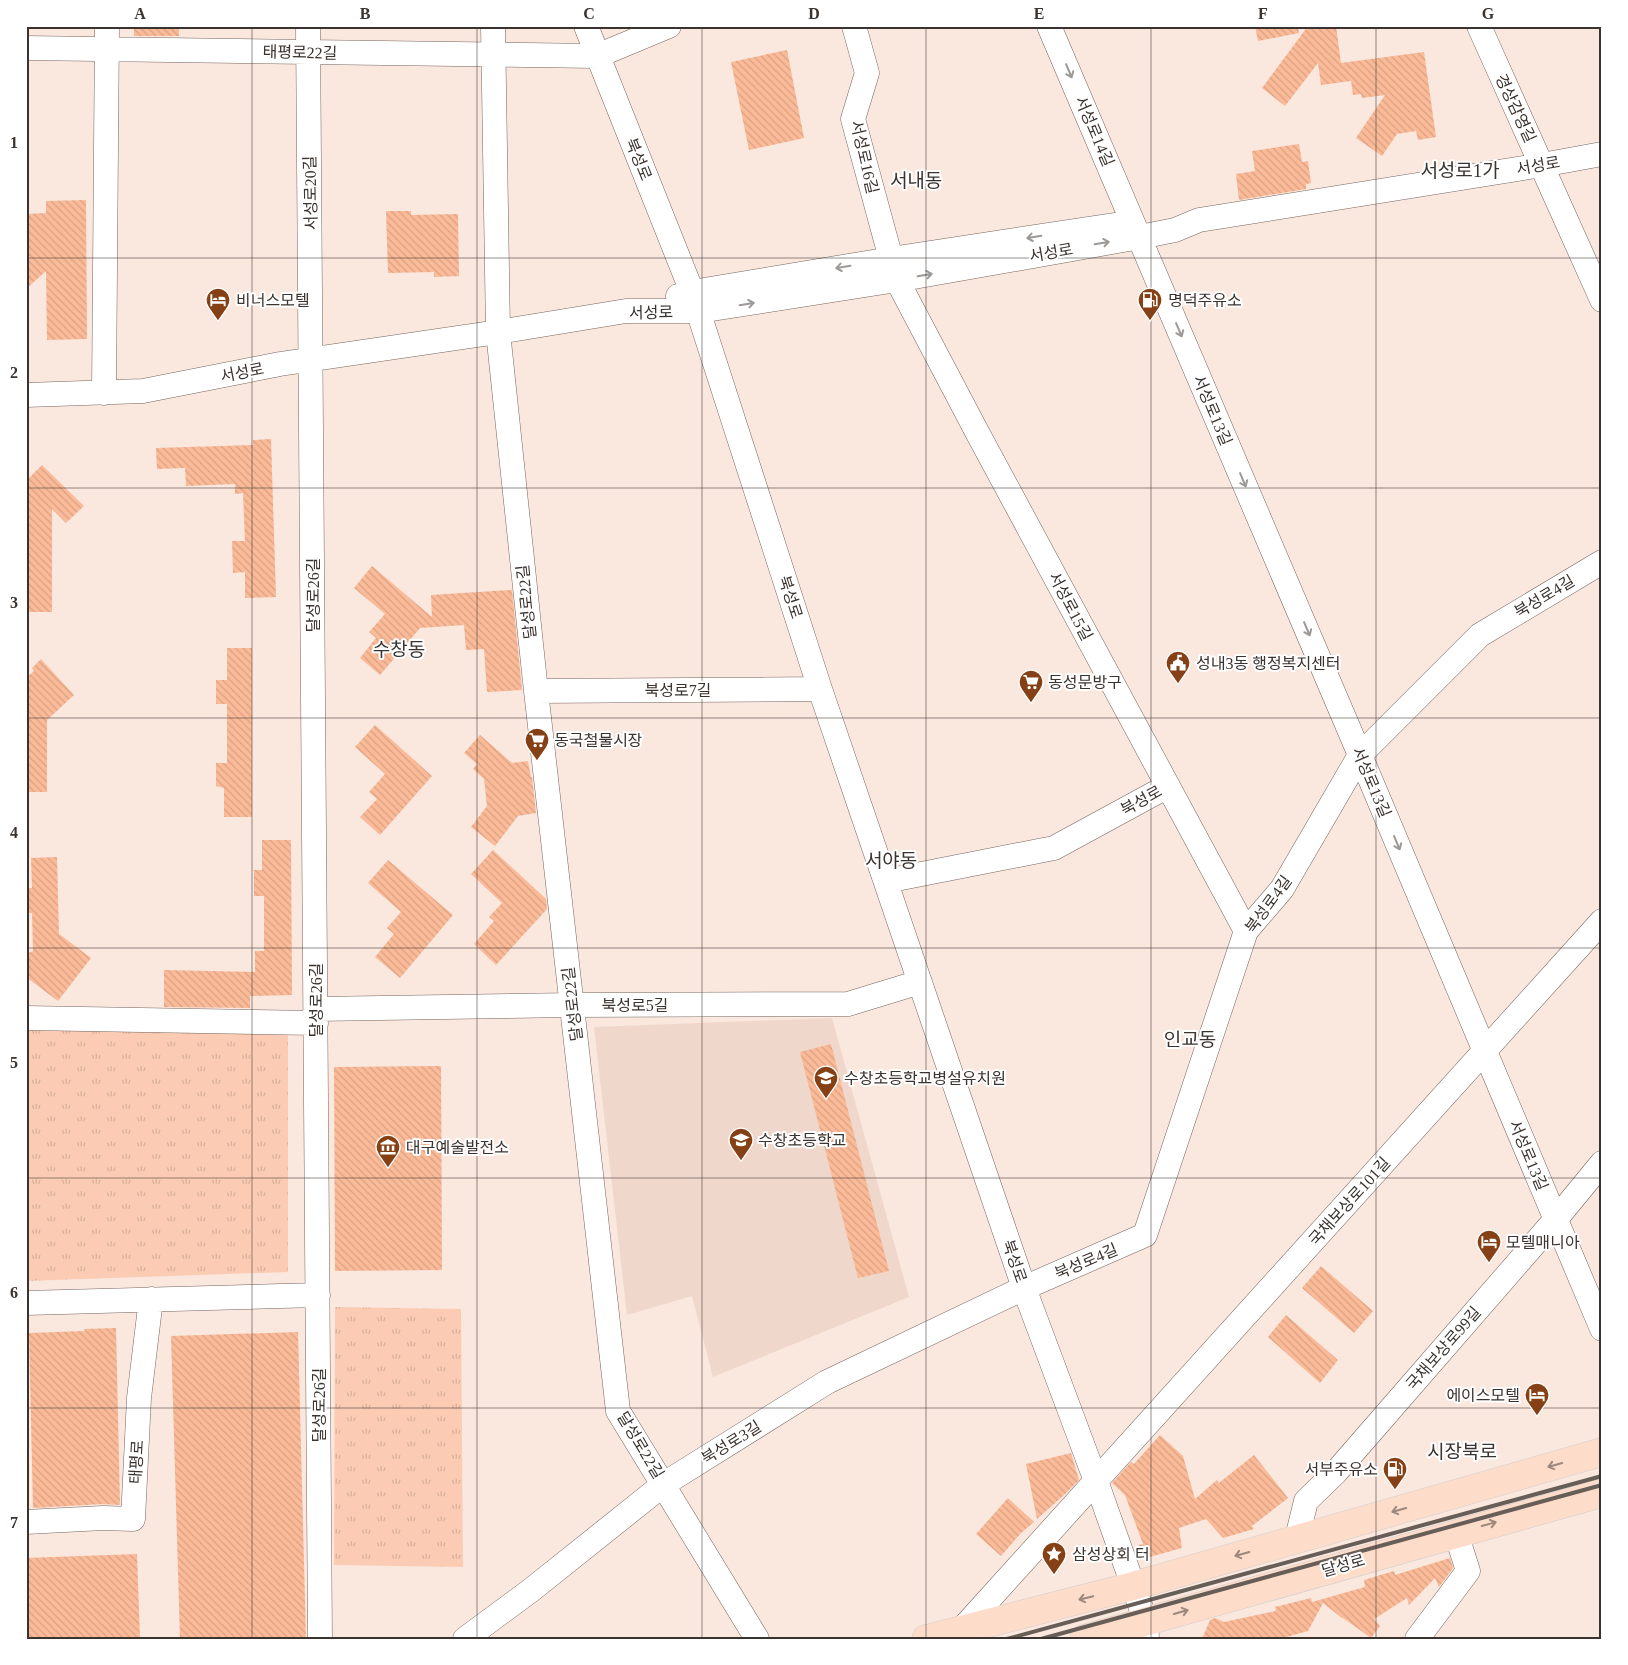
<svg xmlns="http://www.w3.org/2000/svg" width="1628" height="1665" font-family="'Times New Roman','Noto Sans KR',serif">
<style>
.built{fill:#f0d7cb}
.park{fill:url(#park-tufts)}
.building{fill:url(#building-back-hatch)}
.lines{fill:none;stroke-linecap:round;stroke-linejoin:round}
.minor-casing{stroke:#76665e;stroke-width:25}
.major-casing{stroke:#d0cecd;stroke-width:29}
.minor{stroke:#fff;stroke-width:24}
.major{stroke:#fedcca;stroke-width:28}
.rail{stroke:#675e58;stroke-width:4}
.oneway{stroke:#9c9997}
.oneway2{stroke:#9c887c}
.grid{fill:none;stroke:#3a332f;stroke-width:1;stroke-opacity:0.55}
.labels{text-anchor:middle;stroke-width:4;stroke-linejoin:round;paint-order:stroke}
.street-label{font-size:16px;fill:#3a332f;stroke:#fff}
.poi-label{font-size:16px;fill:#3a332f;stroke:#fff;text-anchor:start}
.quarter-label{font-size:19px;fill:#3a332f;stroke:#fff}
.neatline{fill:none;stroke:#3a332f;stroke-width:2}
.grid-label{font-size:16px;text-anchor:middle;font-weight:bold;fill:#3a332f}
</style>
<defs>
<pattern id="park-tufts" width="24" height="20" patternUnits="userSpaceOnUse" patternTransform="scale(1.25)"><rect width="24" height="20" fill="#fbccb3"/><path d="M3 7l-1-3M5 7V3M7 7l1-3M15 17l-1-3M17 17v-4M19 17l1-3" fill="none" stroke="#d8b09a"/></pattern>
<pattern id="building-back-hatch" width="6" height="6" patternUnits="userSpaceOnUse" patternTransform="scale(1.25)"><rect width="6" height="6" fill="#fbbb98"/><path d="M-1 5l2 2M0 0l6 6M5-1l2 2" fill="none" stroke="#d8a183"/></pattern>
</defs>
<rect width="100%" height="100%" fill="#fae7de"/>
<path class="built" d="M 832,1018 L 909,1297 L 713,1377 L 692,1296 L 627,1315 L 594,1027 Z"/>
<path class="park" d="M 26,1028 L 288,1030 L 288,1272 L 26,1281 Z
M 335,1307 L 461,1309 L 463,1567 L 334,1565 Z"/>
<path class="building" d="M 134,26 L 179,26 L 179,36 L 134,36 Z
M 1255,26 L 1298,26 L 1299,33 L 1258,41 Z
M 1308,26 L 1336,26 L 1341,63 L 1424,52 L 1436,137 L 1418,140 L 1416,131 L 1397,134 L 1382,156 L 1356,138 L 1385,95 L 1362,98 L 1361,94 L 1353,95 L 1351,81 L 1321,85 L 1318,63 L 1285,106 L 1262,88 Z
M 787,50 L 804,138 L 749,150 L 731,62 Z
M 1299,144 L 1302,162 L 1308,161 L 1311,183 L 1306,184 L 1306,189 L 1239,200 L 1236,174 L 1255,171 L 1252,151 Z
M 86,200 L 87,339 L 47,340 L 46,271 L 26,289 L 26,214 L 46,213 L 46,201 Z
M 386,211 L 411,211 L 411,215 L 458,214 L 459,276 L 434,277 L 434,272 L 388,273 Z
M 271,439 L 276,597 L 245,598 L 245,572 L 233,573 L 232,541 L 245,541 L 243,493 L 235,494 L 235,484 L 186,486 L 185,468 L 157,469 L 156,448 L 253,445 L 253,440 Z
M 42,465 L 84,506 L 66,523 L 52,509 L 52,612 L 26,612 L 26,481 Z
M 372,566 L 432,617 L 431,595 L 512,590 L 522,690 L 487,692 L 484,649 L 466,650 L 464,625 L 420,628 L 380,675 L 360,658 L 376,638 L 369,632 L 385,614 L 354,588 Z
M 227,648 L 252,648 L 252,817 L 224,817 L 224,788 L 216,786 L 216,763 L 227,763 L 227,704 L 216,704 L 216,680 L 227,680 Z
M 41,659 L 74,695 L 47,720 L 47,792 L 26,792 L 26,678 L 34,671 L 32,668 Z
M 375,725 L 432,776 L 380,835 L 360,817 L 377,799 L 369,792 L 385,774 L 355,747 Z
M 480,735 L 512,763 L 528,761 L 531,777 L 532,777 L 536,813 L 518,816 L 495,846 L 471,827 L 487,806 L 484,779 L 473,769 L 477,764 L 464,753 Z
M 262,840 L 291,840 L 292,995 L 250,996 L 250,1008 L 164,1007 L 164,970 L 255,972 L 255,951 L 264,951 L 264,896 L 254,896 L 254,870 L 262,870 Z
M 493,850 L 546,899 L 547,909 L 496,965 L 474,944 L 494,921 L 489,917 L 502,903 L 471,874 Z
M 57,857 L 59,934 L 91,958 L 58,1001 L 26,977 L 26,954 L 33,951 L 32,913 L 26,913 L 26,888 L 32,888 L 31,858 Z
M 388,860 L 453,915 L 400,978 L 375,957 L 394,934 L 387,928 L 401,912 L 368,883 Z
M 831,1044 L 889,1271 L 858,1278 L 800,1052 Z
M 441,1066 L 442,1270 L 335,1271 L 334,1067 Z
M 1321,1266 L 1373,1311 L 1354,1333 L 1302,1288 Z
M 1286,1315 L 1338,1360 L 1320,1383 L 1268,1337 Z
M 116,1328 L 120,1505 L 102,1504 L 33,1508 L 29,1333 L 85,1331 L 84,1329 Z
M 298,1332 L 306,1639 L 180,1639 L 171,1336 Z
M 1160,1435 L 1183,1456 L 1195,1499 L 1217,1480 L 1219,1483 L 1254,1455 L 1288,1498 L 1252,1526 L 1254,1529 L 1223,1538 L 1206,1519 L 1179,1528 L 1182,1548 L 1146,1558 L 1140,1554 L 1139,1545 L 1143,1544 L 1125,1495 L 1112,1483 L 1131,1462 L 1134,1464 Z
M 1071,1453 L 1079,1480 L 1065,1494 L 1037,1519 L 1026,1464 Z
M 1008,1498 L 1034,1522 L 1021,1533 L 1001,1556 L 976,1534 Z
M 137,1554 L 140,1639 L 26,1639 L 26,1558 Z
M 1450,1558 L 1453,1568 L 1439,1587 L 1435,1578 L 1409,1605 L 1407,1598 L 1374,1619 L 1380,1626 L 1371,1638 L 1343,1618 L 1342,1618 L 1323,1603 L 1308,1631 L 1279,1639 L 1202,1639 L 1210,1620 L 1215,1618 L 1224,1622 L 1276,1611 L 1275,1607 L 1311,1598 L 1312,1602 L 1365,1587 L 1364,1580 L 1394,1571 L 1395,1575 Z"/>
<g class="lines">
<defs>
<path id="minor" d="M 308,26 L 320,1639
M 493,26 L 498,332 L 536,691 L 618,1411 L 757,1639
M 586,26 L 692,292 L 820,689 L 1024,1288 L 1096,1481 L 1146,1622 L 1147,1639
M 854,26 L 867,73 L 853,119 L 891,259
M 1049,26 L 1360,755 L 1602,1329
M 1479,26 L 1602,300
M 26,48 L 597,56 L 669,26
M 897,280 L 977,432 L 1246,931
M 678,296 L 692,292 L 891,259 L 1121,224
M 104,393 L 107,26
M 26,395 L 143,391 L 280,364 L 498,332 L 626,311 L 699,311 L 897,280 L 1140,237 L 1175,230 L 1199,220 L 1542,165 L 1602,154
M 536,691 L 820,689
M 886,881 L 1054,848 L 1168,786
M 316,1009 L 572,1005 L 848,1004 L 920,982
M 26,1018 L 316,1023
M 26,1303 L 318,1295
M 26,1522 L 103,1518 L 133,1519 L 139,1398 L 151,1299
M 1297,1538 L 1306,1501 L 1336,1472 L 1556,1219 L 1602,1163
M 963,1628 L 1602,921
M 465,1639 L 530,1591 L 664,1484 L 827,1382 L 1024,1288 L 1145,1235 L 1246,931 L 1282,889 L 1360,755 L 1480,635 L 1602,562
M 1417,1639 L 1468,1571 L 1456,1533"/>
<path id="major" d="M 926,1639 L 1133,1586 L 1602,1452
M 1084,1639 L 1602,1493"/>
</defs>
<use href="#minor" class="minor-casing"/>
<use href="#major" class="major-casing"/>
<use href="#minor" class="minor"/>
<use href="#major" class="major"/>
<path class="rail" d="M 1007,1639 L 1602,1476
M 1041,1639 L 1602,1485"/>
</g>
<defs><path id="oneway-shaft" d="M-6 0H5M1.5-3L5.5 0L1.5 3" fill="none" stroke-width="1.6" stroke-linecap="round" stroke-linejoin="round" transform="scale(1.25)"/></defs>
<g class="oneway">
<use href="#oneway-shaft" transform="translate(1069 71) rotate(67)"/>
<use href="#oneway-shaft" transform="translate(1034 237) rotate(171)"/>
<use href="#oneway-shaft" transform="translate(1102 243) rotate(-10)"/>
<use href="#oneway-shaft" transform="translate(843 267) rotate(171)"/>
<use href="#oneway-shaft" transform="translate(925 275) rotate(-10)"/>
<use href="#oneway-shaft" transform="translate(747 304) rotate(-9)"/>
<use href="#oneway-shaft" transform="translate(1179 330) rotate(67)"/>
<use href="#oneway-shaft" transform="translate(1243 480) rotate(67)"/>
<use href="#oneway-shaft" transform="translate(1307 629) rotate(67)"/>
<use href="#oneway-shaft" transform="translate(1397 843) rotate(67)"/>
</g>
<g class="oneway2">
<use href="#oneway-shaft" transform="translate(1555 1465) rotate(164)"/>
<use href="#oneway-shaft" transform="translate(1399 1510) rotate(164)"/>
<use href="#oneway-shaft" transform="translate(1489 1524) rotate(-15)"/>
<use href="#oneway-shaft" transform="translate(1242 1554) rotate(164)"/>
<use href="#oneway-shaft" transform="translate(1086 1598) rotate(166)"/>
<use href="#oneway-shaft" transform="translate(1181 1612) rotate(-16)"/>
</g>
<path class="grid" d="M 252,26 L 252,1639M 477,26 L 477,1639M 702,26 L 702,1639M 926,26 L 926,1639M 1151,26 L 1151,1639M 1376,26 L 1376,1639M 26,258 L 1602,258M 26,488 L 1602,488M 26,718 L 1602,718M 26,948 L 1602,948M 26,1178 L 1602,1178M 26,1408 L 1602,1408"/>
<defs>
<symbol id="hotel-pin" viewBox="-11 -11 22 30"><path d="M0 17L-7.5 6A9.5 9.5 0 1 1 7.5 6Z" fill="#854115" stroke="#fff"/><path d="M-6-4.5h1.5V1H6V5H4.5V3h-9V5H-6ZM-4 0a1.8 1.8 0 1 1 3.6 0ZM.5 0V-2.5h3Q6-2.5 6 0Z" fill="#fff"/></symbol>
<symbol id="fuel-pin" viewBox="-11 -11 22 30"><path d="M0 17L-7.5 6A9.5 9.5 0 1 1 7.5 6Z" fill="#854115" stroke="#fff"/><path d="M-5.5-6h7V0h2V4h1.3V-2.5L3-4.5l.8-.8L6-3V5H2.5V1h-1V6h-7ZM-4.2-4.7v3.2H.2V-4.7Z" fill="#fff"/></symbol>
<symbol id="civic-pin" viewBox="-11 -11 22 30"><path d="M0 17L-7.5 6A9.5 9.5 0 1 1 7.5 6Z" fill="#854115" stroke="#fff"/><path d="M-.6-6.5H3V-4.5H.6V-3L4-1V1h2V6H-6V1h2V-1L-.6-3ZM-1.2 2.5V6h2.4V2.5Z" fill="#fff"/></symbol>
<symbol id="supermarket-pin" viewBox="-11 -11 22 30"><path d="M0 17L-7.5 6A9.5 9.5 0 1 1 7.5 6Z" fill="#854115" stroke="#fff"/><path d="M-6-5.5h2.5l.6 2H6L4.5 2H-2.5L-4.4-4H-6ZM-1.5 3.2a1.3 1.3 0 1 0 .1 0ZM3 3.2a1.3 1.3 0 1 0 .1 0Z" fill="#fff"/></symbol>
<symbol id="school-pin" viewBox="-11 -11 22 30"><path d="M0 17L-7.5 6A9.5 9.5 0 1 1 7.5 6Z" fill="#854115" stroke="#fff"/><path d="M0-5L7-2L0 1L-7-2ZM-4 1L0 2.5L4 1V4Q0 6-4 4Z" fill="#fff"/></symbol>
<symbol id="museum-pin" viewBox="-11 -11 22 30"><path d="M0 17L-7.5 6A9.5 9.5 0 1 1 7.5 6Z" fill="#854115" stroke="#fff"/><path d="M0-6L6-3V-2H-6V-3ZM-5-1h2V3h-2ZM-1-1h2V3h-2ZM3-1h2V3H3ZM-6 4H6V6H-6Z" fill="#fff"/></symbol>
<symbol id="sight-pin" viewBox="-11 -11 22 30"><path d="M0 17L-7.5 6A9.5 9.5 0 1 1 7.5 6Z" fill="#854115" stroke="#fff"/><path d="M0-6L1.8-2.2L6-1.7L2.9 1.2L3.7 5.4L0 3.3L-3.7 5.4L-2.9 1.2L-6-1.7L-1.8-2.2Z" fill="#fff"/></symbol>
</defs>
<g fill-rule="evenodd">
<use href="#hotel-pin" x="204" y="286" width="28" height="38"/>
<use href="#fuel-pin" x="1136" y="286" width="28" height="38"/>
<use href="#civic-pin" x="1164" y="649" width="28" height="38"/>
<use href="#supermarket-pin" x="1017" y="668" width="28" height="38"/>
<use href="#supermarket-pin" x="523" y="726" width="28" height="38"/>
<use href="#school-pin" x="812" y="1064" width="28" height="38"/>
<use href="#school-pin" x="727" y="1126" width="28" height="38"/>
<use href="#museum-pin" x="374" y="1133" width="28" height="38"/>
<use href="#hotel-pin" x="1475" y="1228" width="28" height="38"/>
<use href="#hotel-pin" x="1523" y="1381" width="28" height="38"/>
<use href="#fuel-pin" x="1381" y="1455" width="28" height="38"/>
<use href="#sight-pin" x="1040" y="1540" width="28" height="38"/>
</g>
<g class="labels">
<g class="street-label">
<text transform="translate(300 52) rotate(1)" y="6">태평로22길</text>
<text transform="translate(1516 108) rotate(65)" y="6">경상감영길</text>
<text transform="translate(1095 131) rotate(67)" y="6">서성로14길</text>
<text transform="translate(865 157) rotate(77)" y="6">서성로16길</text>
<text transform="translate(639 159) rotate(68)" y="6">북성로</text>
<text transform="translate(1538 165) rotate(-10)" y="6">서성로</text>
<text transform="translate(310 193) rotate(-91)" y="6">서성로20길</text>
<text transform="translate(1051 252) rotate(-10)" y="6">서성로</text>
<text transform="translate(651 312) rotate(-1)" y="6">서성로</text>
<text transform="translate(242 372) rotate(-11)" y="6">서성로</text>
<text transform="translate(1213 410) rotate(67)" y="6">서성로13길</text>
<text transform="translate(313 595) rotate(-90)" y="6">달성로26길</text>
<text transform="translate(1544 596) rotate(-31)" y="6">북성로4길</text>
<text transform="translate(791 597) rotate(72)" y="6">북성로</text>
<text transform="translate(526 602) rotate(-96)" y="6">달성로22길</text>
<text transform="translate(1071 606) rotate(62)" y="6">서성로15길</text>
<text x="678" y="696">북성로7길</text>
<text transform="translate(1372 782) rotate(67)" y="6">서성로13길</text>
<text transform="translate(1141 800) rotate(-29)" y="6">북성로</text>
<text transform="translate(1268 904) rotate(-54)" y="6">북성로4길</text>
<text transform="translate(316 1000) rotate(-90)" y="6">달성로26길</text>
<text transform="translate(572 1004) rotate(-97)" y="6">달성로22길</text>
<text x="635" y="1011">북성로5길</text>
<text transform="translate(1529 1155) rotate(67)" y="6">서성로13길</text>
<text transform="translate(1349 1201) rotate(-48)" y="6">국채보상로101길</text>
<text transform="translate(1015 1261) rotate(71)" y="6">북성로</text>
<text transform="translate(1086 1261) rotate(-23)" y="6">북성로4길</text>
<text transform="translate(1443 1348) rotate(-49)" y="6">국채보상로99길</text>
<text transform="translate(319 1405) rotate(-90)" y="6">달성로26길</text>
<text transform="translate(731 1442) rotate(-32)" y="6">북성로3길</text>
<text transform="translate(641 1445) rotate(59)" y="6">달성로22길</text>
<text transform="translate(136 1462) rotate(-87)" y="6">태평로</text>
<text transform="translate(1343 1565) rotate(-16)" y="6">달성로</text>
</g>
<g class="poi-label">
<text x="236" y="306">비너스모텔</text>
<text x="1168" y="306">명덕주유소</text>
<text x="1196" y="669">성내3동 행정복지센터</text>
<text x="1048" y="688">동성문방구</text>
<text x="554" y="746">동국철물시장</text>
<text x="844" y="1084">수창초등학교병설유치원</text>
<text x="758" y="1146">수창초등학교</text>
<text x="406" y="1153">대구예술발전소</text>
<text x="1506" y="1248">모텔매니아</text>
<text x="1520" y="1401" text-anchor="end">에이스모텔</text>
<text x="1378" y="1475" text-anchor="end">서부주유소</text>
<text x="1072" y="1560">삼성상회 터</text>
</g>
<g class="quarter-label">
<text x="1460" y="177">서성로1가</text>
<text x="916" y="187">서내동</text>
<text x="399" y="656">수창동</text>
<text x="891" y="867">서야동</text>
<text x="1190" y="1046">인교동</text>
<text x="1462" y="1458">시장북로</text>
</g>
</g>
<rect width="1628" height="1665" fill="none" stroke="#ffffff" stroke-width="55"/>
<rect x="28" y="28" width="1572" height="1610" class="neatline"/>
<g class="grid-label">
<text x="140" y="19">A</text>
<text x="365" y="19">B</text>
<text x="589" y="19">C</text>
<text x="814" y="19">D</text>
<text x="1039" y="19">E</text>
<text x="1263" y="19">F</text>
<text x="1488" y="19">G</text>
<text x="14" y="148">1</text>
<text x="14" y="378">2</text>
<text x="14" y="608">3</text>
<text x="14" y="838">4</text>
<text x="14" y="1068">5</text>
<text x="14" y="1298">6</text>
<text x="14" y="1528">7</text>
</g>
</svg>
